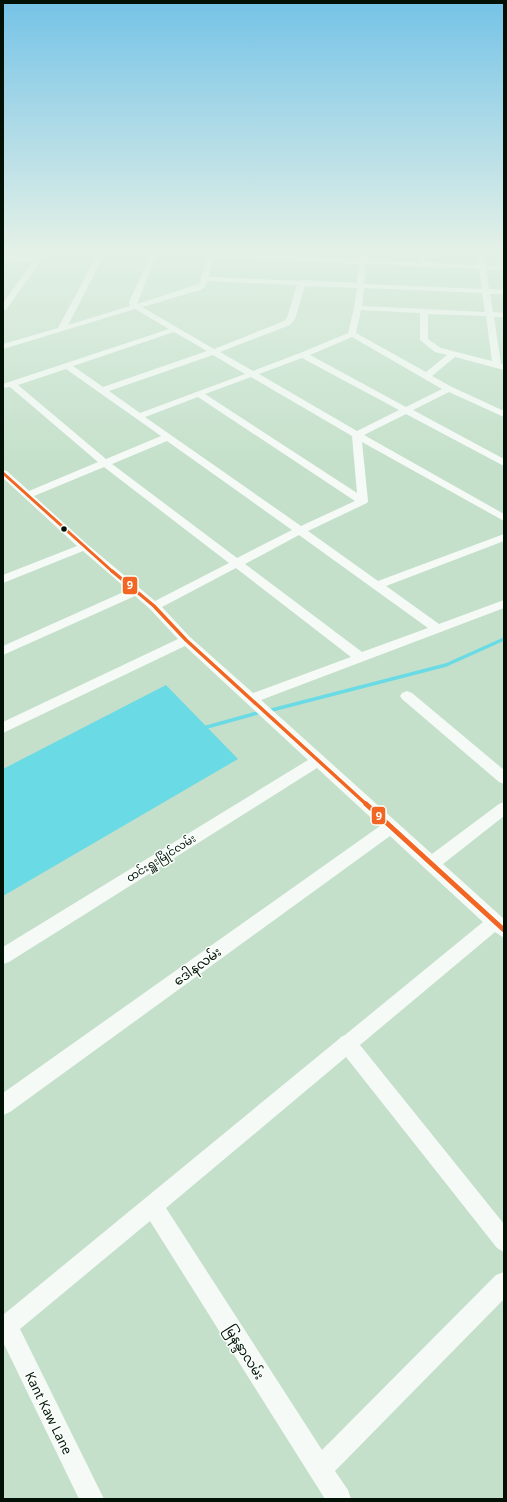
<svg xmlns="http://www.w3.org/2000/svg" width="507" height="1502" font-family="'Noto Sans','Noto Sans Myanmar',sans-serif">
<style>
.water{fill:#6adae5}
.lines{fill:none;stroke-linecap:round;stroke-linejoin:round}
.stream{stroke:#6adae5;stroke-width:3.5}
.minor{fill:#f6faf7;fill-rule:evenodd}
.bus-1-far2-casing{stroke:#fafffb;stroke-width:5}
.bus-1-far1-casing{stroke:#fafffb;stroke-width:6}
.bus-1-casing{stroke:#fafffb;stroke-width:8}
.bus-1-far2{stroke:#f26522;stroke-width:3}
.bus-1-far1{stroke:#f26522;stroke-width:3.5}
.bus-1{stroke:#f26522;stroke-width:5}
.bus-dot{fill:#011105;stroke:#fafffb;stroke-width:1.5}
.labels{text-anchor:middle;stroke-width:3;stroke-linejoin:round;paint-order:stroke}
.street-label{font-size:11px;fill:#011105;stroke:#fafffb}
.near-street-label{font-size:13px;fill:#011105;stroke:#fafffb}
.line-badge{stroke:#fafffb;stroke-width:1.5}
.badge-label{font-size:11px;text-anchor:middle;font-weight:bold;fill:#fff}
</style>
<rect width="100%" height="100%" fill="#c4e0ca"/>
<path class="water" d="M 166,685 L 238,759 L 3,896 L 3,769 Z"/>
<g class="lines">
<path class="stream" d="M 268,711 L 446,665 L 504,639
M 207,727 L 261,712"/>
<path class="minor" d="M 40,252 L 47,252 L 6,310 L 3,310 L 3,303 L 33,262 L 3,260 L 3,256 L 36,258 Z
M 99,252 L 106,252 L 68,325 L 130,306 L 129,302 L 151,254 L 145,252 L 201,252 L 360,259 L 362,253 L 365,252 L 367,254 L 367,260 L 418,262 L 418,252 L 424,252 L 424,262 L 478,265 L 477,252 L 483,252 L 485,265 L 504,266 L 504,270 L 486,269 L 489,289 L 504,290 L 504,294 L 490,294 L 493,312 L 504,313 L 504,317 L 494,317 L 501,364 L 504,364 L 504,370 L 455,357 L 432,376 L 452,387 L 504,411 L 504,417 L 449,392 L 413,410 L 504,459 L 504,466 L 406,414 L 364,435 L 504,514 L 504,521 L 362,442 L 368,501 L 367,503 L 308,531 L 378,581 L 504,534 L 504,541 L 386,586 L 439,624 L 504,600 L 504,608 L 261,700 L 432,854 L 499,804 L 504,802 L 504,816 L 443,864 L 504,919 L 504,938 L 495,932 L 360,1045 L 504,1224 L 504,1252 L 497,1248 L 346,1057 L 166,1208 L 322,1450 L 496,1275 L 504,1272 L 504,1299 L 335,1471 L 348,1490 L 351,1499 L 325,1499 L 150,1221 L 20,1329 L 104,1499 L 79,1499 L 3,1342 L 3,1315 L 339,1039 L 341,1037 L 345,1035 L 483,922 L 390,836 L 10,1112 L 3,1115 L 3,1093 L 380,826 L 317,768 L 9,962 L 3,964 L 3,947 L 308,760 L 185,646 L 3,733 L 3,722 L 178,639 L 150,609 L 135,596 L 3,655 L 3,646 L 128,590 L 83,551 L 3,583 L 3,575 L 77,546 L 3,478 L 3,470 L 7,471 L 29,491 L 98,462 L 10,387 L 3,388 L 3,384 L 169,329 L 135,309 L 3,349 L 3,344 L 58,328 ZM 157,254 L 208,257 L 199,284 L 137,304 ZM 215,257 L 359,264 L 357,283 L 302,280 L 299,281 L 208,277 ZM 366,264 L 479,269 L 482,289 L 364,284 ZM 207,281 L 297,285 L 287,318 L 284,321 L 214,349 L 142,307 L 200,290 L 205,287 ZM 305,286 L 357,288 L 354,308 L 348,333 L 300,353 L 253,371 L 220,352 L 290,325 L 295,319 ZM 364,288 L 482,293 L 485,312 L 362,306 ZM 361,310 L 420,313 L 420,340 L 435,352 L 447,355 L 426,372 L 356,333 ZM 428,314 L 486,316 L 492,361 L 441,348 L 428,339 ZM 174,332 L 207,351 L 103,387 L 73,366 ZM 352,337 L 442,389 L 406,407 L 310,355 ZM 213,355 L 245,374 L 140,413 L 109,391 ZM 302,358 L 399,410 L 357,431 L 259,374 ZM 66,369 L 161,436 L 106,459 L 18,385 ZM 251,377 L 352,436 L 357,493 L 205,394 ZM 198,397 L 355,501 L 301,526 L 145,417 ZM 167,441 L 292,530 L 237,558 L 112,464 ZM 104,467 L 229,563 L 155,601 L 88,545 L 34,496 ZM 299,535 L 428,628 L 362,652 L 245,564 ZM 236,568 L 351,657 L 253,693 L 190,637 L 162,607 Z
M 407,691 L 412,693 L 504,770 L 504,784 L 499,782 L 402,699 L 400,696 L 402,693 Z"/>
<defs>
<path id="bus-1-far2" d="M 3,473 L 113,572"/>
<path id="bus-1-far1" d="M 112,571 L 154,606 L 186,640 L 367,805"/>
<path id="bus-1" d="M 366,804 L 504,930"/>
</defs>
<use href="#bus-1-far2" class="bus-1-far2-casing"/>
<use href="#bus-1-far1" class="bus-1-far1-casing"/>
<use href="#bus-1" class="bus-1-casing"/>
<use href="#bus-1-far2" class="bus-1-far2"/>
<use href="#bus-1-far1" class="bus-1-far1"/>
<use href="#bus-1" class="bus-1"/>
</g>
<linearGradient id="sky" x2="0" y2="1"><stop stop-color="#75c3e7"/><stop offset="0.54" stop-color="#e4f1e7"/><stop offset="1" stop-color="#e4f1e7" stop-opacity="0"/></linearGradient>
<rect width="507" height="463" fill="url(#sky)"/>
<circle class="bus-dot" cx="64" cy="529" r="3.5"/>
<g class="labels">
<g class="street-label">
<text transform="translate(161 858) rotate(-32)" y="4">ထင်းရှူးမြိုင်လမ်း</text>
</g>
<g class="near-street-label">
<text transform="translate(197 966) rotate(-36)" y="5">ဒေါနလမ်း</text>
<text transform="translate(245 1352) rotate(58)" y="5">မြနန္ဒာလမ်း</text>
<text transform="translate(49 1413) rotate(64)" y="5">Kant Kaw Lane</text>
</g>
</g>
<g class="line-badge">
<rect x="122" y="576" width="16" height="19" rx="4" fill="#f26522"/>
<rect x="371" y="806" width="15" height="19" rx="4" fill="#f26522"/>
</g>
<g class="badge-label">
<text x="130" y="589">9</text>
<text x="379" y="820">9</text>
</g>
<rect width="507" height="1502" fill="none" stroke="#011105" stroke-width="8"/>
</svg>
